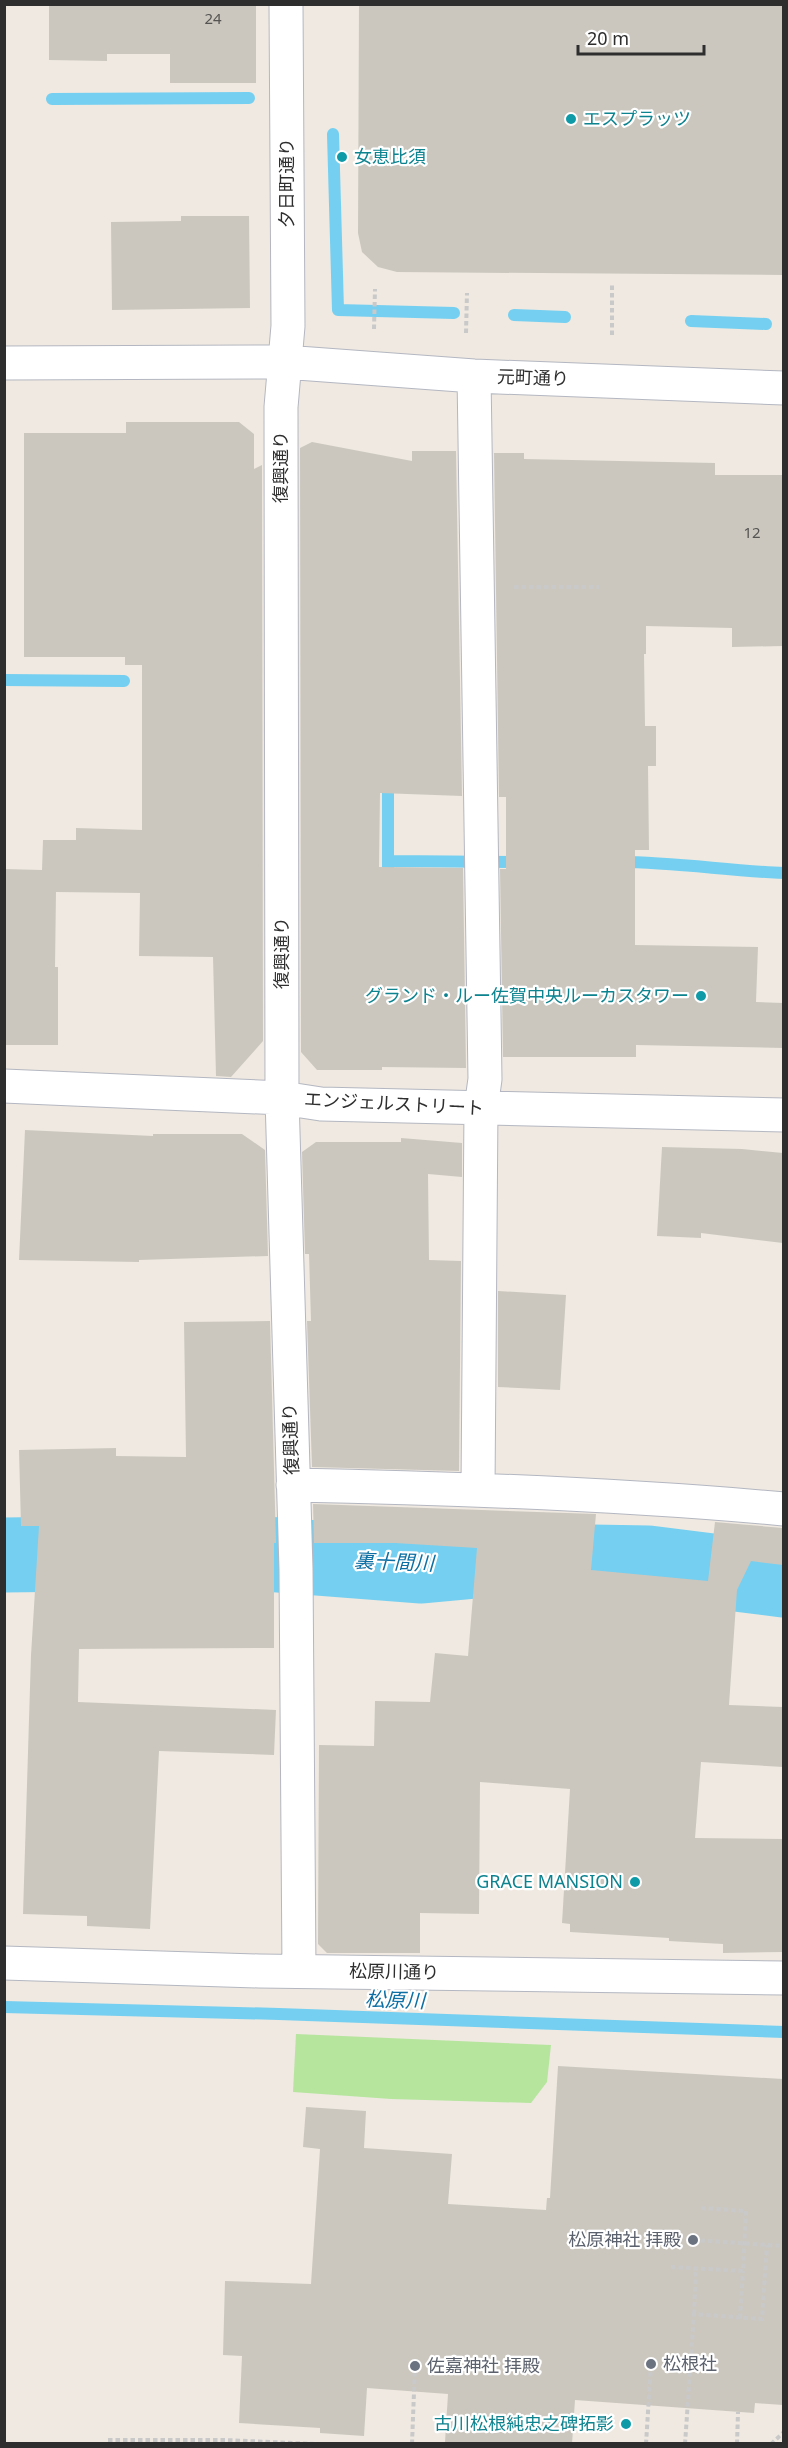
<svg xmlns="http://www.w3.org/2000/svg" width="788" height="2448" font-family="'Noto Sans','Noto Sans JP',sans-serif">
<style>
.green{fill:#b6e59e}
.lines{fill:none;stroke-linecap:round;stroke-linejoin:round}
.stream{stroke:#75cff0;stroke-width:12}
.river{stroke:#75cff0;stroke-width:75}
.building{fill:#cbc7bf}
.minor-casing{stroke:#b4b7c1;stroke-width:35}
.path{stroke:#c9c9c9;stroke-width:4;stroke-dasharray:4.5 3;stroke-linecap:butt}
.minor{stroke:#fff;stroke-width:33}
.culture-dot{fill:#0f9aa8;stroke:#fff;stroke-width:2}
.worship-dot{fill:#6b7280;stroke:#fff;stroke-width:2}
.labels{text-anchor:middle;stroke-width:4.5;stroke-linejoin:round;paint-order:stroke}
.number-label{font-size:15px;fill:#555452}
.culture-label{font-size:18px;fill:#0d838f;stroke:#fff;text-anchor:end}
.street-label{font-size:18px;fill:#2e2e2e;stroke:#fff}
.worship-label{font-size:18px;fill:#5b616d;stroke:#fff;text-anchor:start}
.water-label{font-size:20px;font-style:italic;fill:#0d6fa3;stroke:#fff}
</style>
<rect width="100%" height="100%" fill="#efe9e1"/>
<path class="green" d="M 296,2034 L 551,2045 L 547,2082 L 531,2103 L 391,2099 L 293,2092 Z"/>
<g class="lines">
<path class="stream" d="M 52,99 L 249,98
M 333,134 L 338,310 L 454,313
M 514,315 L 565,317
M 691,321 L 766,324
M 4,680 L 124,681
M 388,861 L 521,862
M 620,862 C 675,862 729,871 784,873
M 388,882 L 388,779
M 4,2007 L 279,2014 L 784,2032"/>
<path class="river" d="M 4,1555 L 240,1552 L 422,1566 L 487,1560 L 648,1563 L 784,1580"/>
</g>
<path class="building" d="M 49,4 L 256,4 L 256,83 L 170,83 L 170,54 L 107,54 L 107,61 L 49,60 Z
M 359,4 L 783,4 L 783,275 L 397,272 L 378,267 L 362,252 L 358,233 Z
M 181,216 L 249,216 L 250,308 L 112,310 L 111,222 L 181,221 Z
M 126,422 L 239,422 L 254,434 L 254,469 L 262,465 L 263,1041 L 231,1077 L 216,1076 L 213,957 L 139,956 L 140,893 L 56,892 L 55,967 L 58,967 L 58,1045 L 4,1045 L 4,869 L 42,870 L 43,840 L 76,840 L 76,828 L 142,830 L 142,665 L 125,665 L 125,657 L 24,657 L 24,433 L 126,433 Z
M 312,442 L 412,461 L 412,451 L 456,451 L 462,796 L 380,793 L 379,867 L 463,868 L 466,1068 L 382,1067 L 382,1070 L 317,1070 L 301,1052 L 300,448 Z
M 494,453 L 524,453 L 524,459 L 715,463 L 715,475 L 783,475 L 783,646 L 732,647 L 732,628 L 646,626 L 646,654 L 644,654 L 645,726 L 656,726 L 656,766 L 648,766 L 649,850 L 635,850 L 635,945 L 758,947 L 756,1002 L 783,1003 L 783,1048 L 636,1045 L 636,1057 L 503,1057 L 500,869 L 506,869 L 506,797 L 499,797 Z
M 25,1130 L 153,1136 L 153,1134 L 242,1134 L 265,1150 L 268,1256 L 139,1260 L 139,1262 L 19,1260 Z
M 401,1138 L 462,1143 L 462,1177 L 428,1174 L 429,1260 L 461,1261 L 459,1471 L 312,1467 L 307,1321 L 311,1321 L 309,1254 L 305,1254 L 302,1152 L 316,1142 L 401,1142 Z
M 662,1147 L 742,1149 L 783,1153 L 783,1243 L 701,1233 L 701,1238 L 657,1236 Z
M 498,1291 L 566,1295 L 560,1390 L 498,1387 Z
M 270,1321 L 276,1543 L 274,1543 L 274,1648 L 79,1649 L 78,1702 L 276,1710 L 274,1755 L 159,1751 L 150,1929 L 87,1926 L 87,1916 L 23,1914 L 31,1655 L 39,1526 L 21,1526 L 19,1450 L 116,1448 L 116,1456 L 186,1457 L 184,1322 Z
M 313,1504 L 596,1514 L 591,1570 L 708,1581 L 715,1522 L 783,1528 L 783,1565 L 751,1561 L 737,1590 L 729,1705 L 783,1707 L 783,1767 L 701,1762 L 695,1838 L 783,1839 L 783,1952 L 723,1953 L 723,1944 L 669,1941 L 669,1938 L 570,1932 L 570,1924 L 562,1923 L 570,1789 L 480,1782 L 479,1914 L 420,1913 L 420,1953 L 327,1953 L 318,1944 L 319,1745 L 374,1746 L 375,1701 L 430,1702 L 435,1653 L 468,1656 L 477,1548 L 395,1543 L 314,1543 Z
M 558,2066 L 783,2079 L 783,2405 L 755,2403 L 754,2413 L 575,2400 L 572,2444 L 445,2442 L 448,2394 L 367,2388 L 364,2436 L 320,2433 L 320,2428 L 239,2423 L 242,2356 L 223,2355 L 225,2281 L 311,2284 L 320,2149 L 303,2147 L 306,2107 L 366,2111 L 364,2148 L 452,2154 L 448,2204 L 546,2210 L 547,2198 L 550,2198 Z"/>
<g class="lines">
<defs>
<path id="minor" d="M 286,4 L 288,326 L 281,407 L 282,1098 L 296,1569 L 299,1971
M 4,363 L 284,362 L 474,376 L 784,388
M 474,376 L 485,1079 L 481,1108 L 478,1489
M 4,1086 L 282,1098 L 321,1104 L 784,1115
M 293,1485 C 457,1488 620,1494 784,1509
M 4,1963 L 259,1971 L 784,1978"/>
</defs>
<use href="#minor" class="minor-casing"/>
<path class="path" d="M 374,329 L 375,289
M 466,333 L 467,293
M 612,335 L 612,284
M 514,587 L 599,587
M 693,2240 L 784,2246
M 671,2267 L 743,2271 L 746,2211 L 700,2208
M 694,2314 L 696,2269
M 740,2318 L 743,2271
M 108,2440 L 225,2440 L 315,2444
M 412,2444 L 415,2366
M 646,2444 L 651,2364
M 685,2444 L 694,2314 L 762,2319 L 767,2245
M 737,2444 L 738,2412
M 771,2444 L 784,2432"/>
<use href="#minor" class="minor"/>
</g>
<g class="culture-dot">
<circle cx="571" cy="119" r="6"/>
<circle cx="342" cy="157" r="6"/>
<circle cx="701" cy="996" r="6"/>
<circle cx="635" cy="1882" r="6"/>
<circle cx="626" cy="2424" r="6"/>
</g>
<g class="worship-dot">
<circle cx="693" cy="2240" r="6"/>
<circle cx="651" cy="2364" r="6"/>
<circle cx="415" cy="2366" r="6"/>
</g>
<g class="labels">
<g class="number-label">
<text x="213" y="24">24</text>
<text x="752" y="538">12</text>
</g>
<g class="culture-label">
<text x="583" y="125" text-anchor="start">エスプラッツ</text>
<text x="354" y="163" text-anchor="start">女恵比須</text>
<text x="689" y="1002">グランド・ルー佐賀中央ルーカスタワー</text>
<text x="623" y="1888">GRACE MANSION</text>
<text x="614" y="2430">古川松根純忠之碑拓影</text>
</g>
<g class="street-label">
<text transform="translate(287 183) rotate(-90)" y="6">夕日町通り</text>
<text transform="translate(533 378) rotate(2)" y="6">元町通り</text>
<text transform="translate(281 467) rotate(-90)" y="6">復興通り</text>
<text transform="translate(282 953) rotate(-90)" y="6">復興通り</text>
<text transform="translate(394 1104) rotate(3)" y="6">エンジェルストリート</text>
<text transform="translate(291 1439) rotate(-92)" y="6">復興通り</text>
<text transform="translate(394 1972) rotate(1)" y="6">松原川通り</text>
</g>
<g class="worship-label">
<text x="681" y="2246" text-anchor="end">松原神社 拝殿</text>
<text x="663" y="2370">松根社</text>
<text x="427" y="2372">佐嘉神社 拝殿</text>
</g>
<g class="water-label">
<text transform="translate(394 1562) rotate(2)" y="7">裏十間川</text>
<text transform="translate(395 2000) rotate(2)" y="7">松原川</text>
</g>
</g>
<rect width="788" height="2448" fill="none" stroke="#2e2e2e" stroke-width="12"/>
<path d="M578 45v9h126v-9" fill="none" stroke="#2e2e2e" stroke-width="3"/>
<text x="587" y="45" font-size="18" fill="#2e2e2e" stroke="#ffffff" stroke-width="4.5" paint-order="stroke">20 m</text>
</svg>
